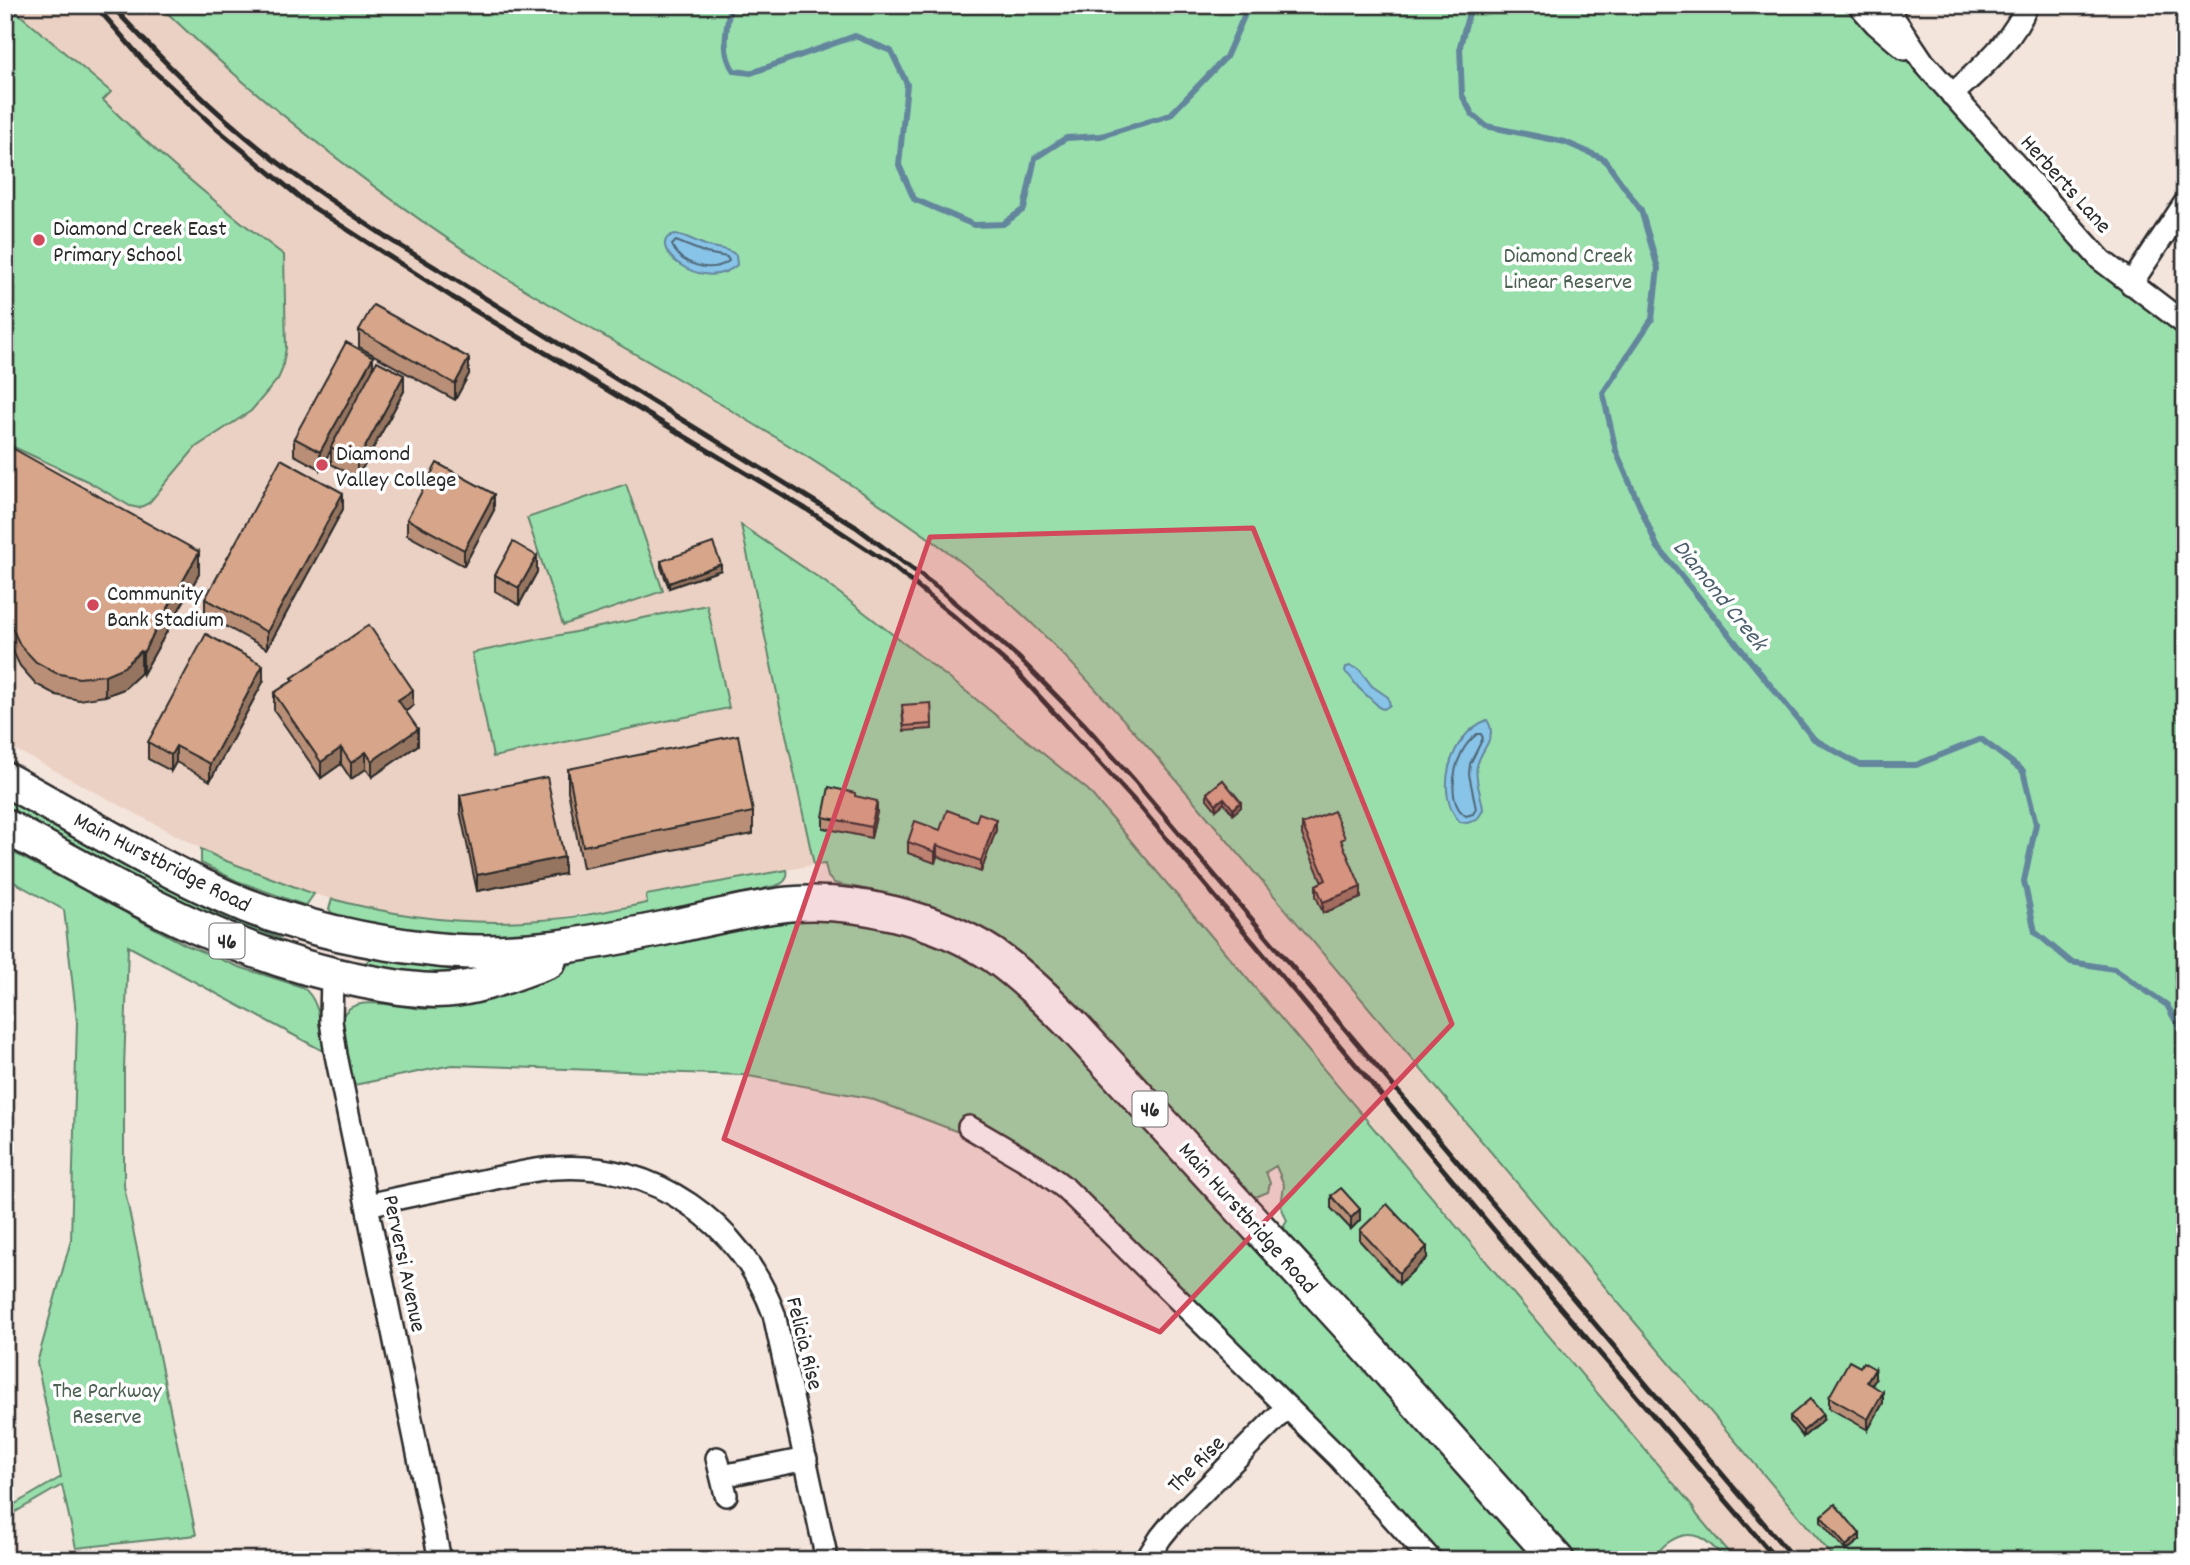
<svg xmlns="http://www.w3.org/2000/svg" width="2190" height="1565" font-family="Dekko,sans-serif">
<style>
.built{fill:#ebd1c3}
.green{fill:#99dfac;stroke:#62856c;stroke-width:2}
.water{fill:#88c3e8;stroke:#63869c;stroke-width:2}
.lines{fill:none;stroke-linecap:round;stroke-linejoin:round}
.shore{stroke:#506877;stroke-width:2}
.stream{stroke:#63869c;stroke-width:6}
.minor-casing{stroke:#2b2b2b;stroke-width:26}
.primary-casing{stroke:#2b2b2b;stroke-width:38}
.minor{stroke:#fff;stroke-width:21}
.primary{stroke:#fff;stroke-width:33}
.rail{stroke:#2b2b2b;stroke-width:5}
.wall{fill:#b98f77;stroke:#2b2b2b;stroke-width:2}
.shaded-wall{fill:#967461;stroke:#2b2b2b;stroke-width:2}
.building{fill:#d7a68a;stroke:#2b2b2b;stroke-width:2}
.marked{fill:#d1495b;fill-opacity:0.2;stroke:#d1495b;stroke-width:5;stroke-linejoin:round}
.poi-dot{fill:#d1495b;stroke:#fff;stroke-width:2.5}
.labels{text-anchor:middle;stroke-width:7;stroke-linejoin:round;paint-order:stroke}
.shield{fill:#fff;stroke:#6b6b6b;stroke-width:2}
.shield-label{font-size:21px;font-weight:bold;fill:#2b2b2b}
.street-label{font-size:23px;fill:#2b2b2b;stroke:#fff}
.poi-label{font-size:23px;fill:#2b2b2b;stroke:#fff;text-anchor:start}
.park-label{font-size:23px;fill:#4c6152;stroke:#fff}
.water-label{font-size:24px;font-style:italic;fill:#4c606d;stroke:#fff}
</style>
<rect width="100%" height="100%" fill="#f3e4dc"/>
<filter id="ink" filterUnits="userSpaceOnUse"><feTurbulence type="fractalNoise" baseFrequency=".0143" numOctaves="2"/><feDisplacementMap in="SourceGraphic" scale="14" xChannelSelector="R" yChannelSelector="G"/><feConvolveMatrix kernelMatrix="1 2 1 2 8 2 1 2 1" color-interpolation-filters="sRGB"/></filter>
<g filter="url(#ink)">
<path class="built" d="M 5,5 L 159,5 L 269,105 L 349,169 L 505,276 L 674,376 L 808,458 L 886,509 L 946,550 L 1028,619 L 1077,668 L 1155,755 L 1836,1560 L 1735,1560 L 1697,1515 L 1691,1503 L 1382,1136 L 1088,790 L 972,696 L 825,582 L 742,525 L 814,865 L 647,894 L 648,903 L 543,920 L 471,922 L 395,912 L 358,906 L 314,894 L 221,859 L 5,744 L 5,99 L 13,10 L 5,34 Z"/>
<path class="green" d="M 159,5 L 1851,5 L 1913,67 L 2090,265 L 2185,338 L 2185,1560 L 1836,1560 L 1155,755 C 1090,682 1024,607 944,549 C 858,486 765,430 673,376 C 617,343 560,312 505,277 C 381,197 265,107 159,5 Z
M 13,9 L 111,92 L 103,100 C 159,156 220,207 284,255 L 286,348 L 282,370 L 278,379 L 251,411 L 196,447 L 149,503 L 139,508 L 130,506 L 87,481 L 5,443 L 5,34 Z
M 626,484 L 663,591 L 563,625 L 527,518 Z
M 741,525 L 825,582 L 972,696 L 1088,790 L 1691,1504 L 1697,1515 L 1735,1560 L 1726,1560 C 1708,1540 1692,1524 1666,1544 C 1661,1548 1656,1556 1650,1559 C 1642,1563 1592,1560 1580,1560 L 1286,1234 L 1284,1226 L 1287,1221 L 1281,1206 L 1284,1185 L 1276,1166 L 1266,1172 L 1270,1183 L 1268,1192 L 1258,1196 L 1251,1197 L 1029,968 C 1000,934 985,928 943,914 C 928,909 914,900 898,896 C 877,890 855,888 834,883 L 828,877 L 825,864 L 814,865 Z
M 707,605 L 729,708 L 493,757 L 472,653 Z
M 5,790 L 153,872 L 204,907 L 224,917 L 279,938 L 284,943 L 272,948 L 5,813 Z
M 5,848 L 186,945 L 239,967 L 302,987 C 321,999 321,1032 325,1052 L 128,946 L 124,1070 L 124,1186 L 196,1535 L 76,1548 L 62,1485 L 5,1518 L 5,1510 L 61,1477 L 37,1363 L 71,1240 L 77,1022 L 64,910 L 5,877 Z
M 201,849 L 221,859 L 314,894 L 307,904 L 304,905 L 237,881 L 201,863 Z
M 787,870 C 789,879 783,884 775,886 L 698,903 L 658,916 L 522,938 L 405,930 L 365,923 L 332,913 L 329,909 L 332,899 C 399,917 472,926 541,920 C 577,918 612,910 647,903 L 646,895 Z
M 813,919 C 867,922 925,932 973,959 C 995,971 1015,989 1035,1004 L 1539,1560 L 1441,1560 L 1069,1181 L 961,1133 L 869,1098 L 743,1075 L 452,1065 L 354,1085 C 350,1069 341,1040 341,1025 C 343,988 403,1009 424,1009 C 430,1009 436,1008 441,1008 L 580,961 L 742,928 Z
M 401,957 L 519,957 L 458,979 L 374,968 L 365,963 L 370,959 Z"/>
<path class="water" d="M 675,234 C 687,235 697,243 708,246 C 718,249 727,248 736,255 L 737,265 C 701,296 641,243 675,234 Z
M 1350,666 L 1359,669 L 1372,686 L 1388,697 L 1390,705 L 1384,709 L 1380,708 C 1373,700 1364,694 1357,686 C 1353,681 1351,676 1345,672 L 1346,667 Z
M 1487,720 C 1499,737 1480,750 1477,766 C 1474,780 1482,796 1483,810 L 1477,820 L 1467,823 L 1460,822 C 1433,793 1450,734 1487,720 Z"/>
<g class="lines">
<path class="shore" d="M 676,241 L 706,253 L 727,257 L 729,261 C 711,274 680,265 672,245 Z
M 1477,734 L 1481,734 L 1483,738 L 1470,764 L 1469,774 L 1476,809 L 1473,814 L 1466,816 C 1447,804 1453,769 1462,752 C 1466,744 1471,739 1477,734 Z"/>
<path class="stream" d="M 730,5 C 727,28 720,51 734,71 L 751,73 L 855,36 L 891,51 L 907,84 L 899,165 L 914,199 L 974,225 L 1003,224 L 1024,209 L 1035,158 L 1066,138 L 1101,136 L 1170,115 L 1226,57 L 1249,5
M 1471,5 L 1460,46 L 1462,95 L 1472,114 L 1486,126 L 1565,142 L 1604,159 L 1641,210 L 1658,268 L 1652,319 L 1603,393 L 1616,451 L 1657,546 L 1814,739 L 1860,765 L 1916,765 L 1981,739 L 2023,771 L 2036,824 L 2024,881 L 2035,932 L 2071,962 L 2114,969 L 2167,1005 L 2185,1038"/>
<defs>
<path id="minor" d="M 1859,5 L 1876,24 L 1905,49
M 1885,5 L 1924,63 L 2101,260 L 2185,324
M 1952,95 C 1979,69 2013,42 2027,5
M 2131,284 L 2185,203
M 332,975 L 331,1021 L 336,1055 L 440,1560
M 969,1127 L 1037,1167 L 1065,1188 L 1339,1458 L 1431,1560
M 368,1205 C 406,1196 444,1189 482,1181 C 507,1176 531,1169 556,1168 C 654,1161 741,1223 774,1314 L 827,1560
M 717,1458 L 726,1495
M 722,1476 L 806,1459
M 1146,1560 L 1161,1537 L 1174,1521 L 1287,1407"/>
<path id="primary" d="M 5,779 C 84,822 162,871 245,905 C 305,928 366,942 430,949 C 512,959 595,943 675,926 C 713,918 751,908 789,904 C 854,898 938,919 993,955 C 1023,976 1049,1002 1075,1028 L 1345,1322 L 1557,1560
M 5,826 C 122,890 230,956 363,981 C 391,986 419,992 447,990 C 482,988 516,972 549,961"/>
</defs>
<use href="#minor" class="minor-casing"/>
<use href="#primary" class="primary-casing"/>
<use href="#minor" class="minor"/>
<use href="#primary" class="primary"/>
<path class="rail" d="M 95,5 L 146,64 L 217,129 L 308,204 L 452,297 L 806,509 L 891,565 L 956,618 L 1016,671 L 1141,808 L 1494,1230 L 1777,1560
M 111,5 C 161,59 213,112 271,157 C 308,186 347,211 386,237 L 856,527 L 938,588 L 1019,658 L 1083,723 L 1134,780 L 1795,1560"/>
</g>
<path class="wall" d="M 359,330 L 469,374 L 455,400 L 359,347 Z
M 373,370 L 404,391 L 357,478 L 331,464 L 331,450 L 320,469 L 294,455 L 294,438 Z
M 5,444 L 199,574 L 143,674 L 141,673 L 124,689 L 105,696 L 79,700 L 56,695 L 36,684 L 20,666 L 5,635 Z
M 343,509 L 267,649 L 205,615 L 205,599 Z
M 494,510 L 464,566 L 407,535 L 407,519 Z
M 661,561 L 721,570 L 669,588 L 661,567 Z
M 537,572 L 519,605 L 495,591 L 495,575 Z
M 292,678 L 413,706 L 406,711 L 418,745 L 372,777 L 366,769 L 351,779 L 341,764 L 321,778 L 274,710 L 274,693 L 292,681 Z
M 263,682 L 210,781 L 176,762 L 171,771 L 148,759 L 148,742 Z
M 931,703 L 932,729 L 904,731 L 902,711 Z
M 568,769 L 753,812 L 753,834 L 583,868 L 568,791 Z
M 1223,780 L 1241,807 L 1233,814 L 1224,803 L 1216,810 L 1207,799 L 1207,793 Z
M 460,795 L 564,874 L 477,891 L 460,811 Z
M 855,796 L 877,812 L 871,838 L 823,828 L 823,817 Z
M 1302,824 L 1345,850 L 1361,898 L 1323,913 L 1316,896 L 1316,885 L 1322,882 L 1302,835 Z
M 940,830 L 996,830 L 981,872 L 937,856 L 935,863 L 908,853 L 908,842 Z
M 1331,1196 L 1360,1220 L 1351,1229 L 1331,1208 Z
M 1360,1230 L 1427,1258 L 1399,1284 L 1360,1241 Z
M 1875,1380 L 1872,1385 L 1883,1403 L 1868,1430 L 1829,1408 L 1829,1397 Z
M 1790,1416 L 1823,1420 L 1803,1437 L 1790,1421 Z
M 1821,1516 L 1860,1540 L 1846,1551 L 1821,1522 Z"/>
<path class="shaded-wall" d="M 373,357 L 373,373 L 331,447 L 331,450 L 320,469 L 320,452 Z
M 469,358 L 469,374 L 455,400 L 455,384 Z
M 404,375 L 404,391 L 357,478 L 357,462 Z
M 343,493 L 343,509 L 267,649 L 267,632 Z
M 494,494 L 494,510 L 464,566 L 464,550 Z
M 199,552 L 199,574 L 143,674 L 143,653 Z
M 537,556 L 537,572 L 519,605 L 519,588 Z
M 721,564 L 721,570 L 669,588 L 669,583 Z
M 141,651 L 141,673 L 124,689 L 105,696 L 105,675 Z
M 263,665 L 263,682 L 210,781 L 210,764 Z
M 413,690 L 413,706 L 398,717 L 398,700 Z
M 418,729 L 418,745 L 372,777 L 372,761 Z
M 176,746 L 176,762 L 171,771 L 171,755 Z
M 341,748 L 341,764 L 321,778 L 321,762 Z
M 366,752 L 366,769 L 351,779 L 351,763 Z
M 1224,798 L 1224,803 L 1216,810 L 1216,804 Z
M 877,801 L 877,812 L 871,838 L 871,827 Z
M 1241,802 L 1241,807 L 1233,814 L 1233,809 Z
M 996,819 L 996,830 L 981,872 L 981,861 Z
M 937,845 L 937,856 L 935,863 L 935,852 Z
M 564,857 L 564,874 L 477,891 L 477,875 Z
M 1361,887 L 1361,898 L 1323,913 L 1323,902 Z
M 1360,1209 L 1360,1220 L 1351,1229 L 1351,1218 Z
M 1427,1247 L 1427,1258 L 1399,1284 L 1399,1273 Z
M 1875,1369 L 1875,1380 L 1867,1393 L 1867,1382 Z
M 1883,1392 L 1883,1403 L 1868,1430 L 1868,1419 Z
M 1823,1414 L 1823,1420 L 1803,1437 L 1803,1431 Z
M 1860,1534 L 1860,1540 L 1846,1551 L 1846,1546 Z"/>
<path class="building" d="M 373,305 L 469,358 L 455,384 L 359,330 Z
M 346,342 L 373,357 L 320,452 L 294,438 Z
M 377,361 L 404,375 L 357,462 L 331,447 Z
M 5,444 L 199,552 L 143,653 L 141,651 L 124,667 L 105,675 L 79,678 L 56,673 L 36,662 L 20,645 L 5,613 Z
M 281,459 L 343,493 L 267,632 L 205,599 Z
M 437,463 L 494,494 L 464,550 L 407,519 Z
M 513,542 L 537,556 L 519,588 L 495,575 Z
M 713,543 L 721,564 L 669,583 L 661,561 Z
M 369,625 L 413,690 L 398,700 L 418,729 L 372,761 L 366,752 L 351,763 L 341,748 L 321,762 L 274,693 L 294,680 L 292,678 Z
M 206,634 L 263,665 L 210,764 L 176,746 L 171,755 L 148,742 Z
M 931,703 L 932,724 L 904,726 L 902,705 Z
M 738,735 L 753,812 L 583,846 L 568,769 Z
M 547,777 L 564,857 L 477,875 L 460,795 Z
M 1223,780 L 1241,802 L 1233,809 L 1224,798 L 1216,804 L 1207,793 Z
M 829,787 L 855,793 L 855,796 L 877,801 L 871,827 L 823,817 Z
M 947,810 L 976,821 L 979,813 L 996,819 L 981,861 L 937,845 L 935,852 L 908,842 L 915,821 L 940,830 Z
M 1334,811 L 1345,838 L 1341,840 L 1361,887 L 1323,902 L 1316,885 L 1326,880 L 1302,824 Z
M 1341,1188 L 1360,1209 L 1351,1218 L 1331,1196 Z
M 1387,1204 L 1427,1247 L 1399,1273 L 1360,1230 Z
M 1849,1361 L 1860,1367 L 1863,1362 L 1875,1369 L 1867,1382 L 1883,1392 L 1868,1419 L 1829,1397 Z
M 1810,1399 L 1823,1414 L 1803,1431 L 1790,1416 Z
M 1835,1504 L 1860,1534 L 1846,1546 L 1821,1516 Z"/>
</g>
<path class="marked" d="M 1253,528 L 1452,1024 L 1160,1332 L 724,1139 L 930,537 Z"/>
<g class="poi-dot">
<circle cx="39" cy="240" r="7"/>
<circle cx="322" cy="465" r="7"/>
<circle cx="93" cy="605" r="7"/>
</g>
<g class="labels">
<g class="shield">
<rect x="209.5" y="923.5" width="35" height="35" rx="5"/>
<rect x="1132.5" y="1091.5" width="35" height="35" rx="5"/>
</g>
<g class="shield-label">
<text x="227" y="948">46</text>
<text x="1150" y="1116">46</text>
</g>
<g class="street-label">
<text transform="translate(2067 183) rotate(48)" y="8">Herberts Lane</text>
<text transform="translate(163 861) rotate(27)" y="8">Main Hurstbridge Road</text>
<text transform="translate(1249 1217) rotate(48)" y="8">Main Hurstbridge Road</text>
<text transform="translate(406 1263) rotate(78)" y="8">Perversi Avenue</text>
<text transform="translate(806 1343) rotate(76)" y="8">Felicia Rise</text>
<text transform="translate(1195 1463) rotate(-45)" y="8">The Rise</text>
</g>
<g class="poi-label">
<text x="53" y="235">Diamond Creek East<tspan x="53" dy="26">Primary School</tspan></text>
<text x="336" y="460">Diamond<tspan x="336" dy="26">Valley College</tspan></text>
<text x="107" y="600">Community<tspan x="107" dy="26">Bank Stadium</tspan></text>
</g>
<g class="park-label">
<text x="1568" y="262">Diamond Creek<tspan x="1568" dy="26">Linear Reserve</tspan></text>
<text x="107" y="1397">The Parkway<tspan x="107" dy="26">Reserve</tspan></text>
</g>
<g class="water-label">
<text transform="translate(1721 594) rotate(51)" y="8">Diamond Creek</text>
</g>
</g>
<rect width="2190" height="1565" fill="none" stroke="#fff" stroke-width="28"/>
<rect x="14" y="14" width="2162" height="1537" fill="none" stroke="#2b2b2b" stroke-width="2.5" filter="url(#ink)"/>
</svg>
